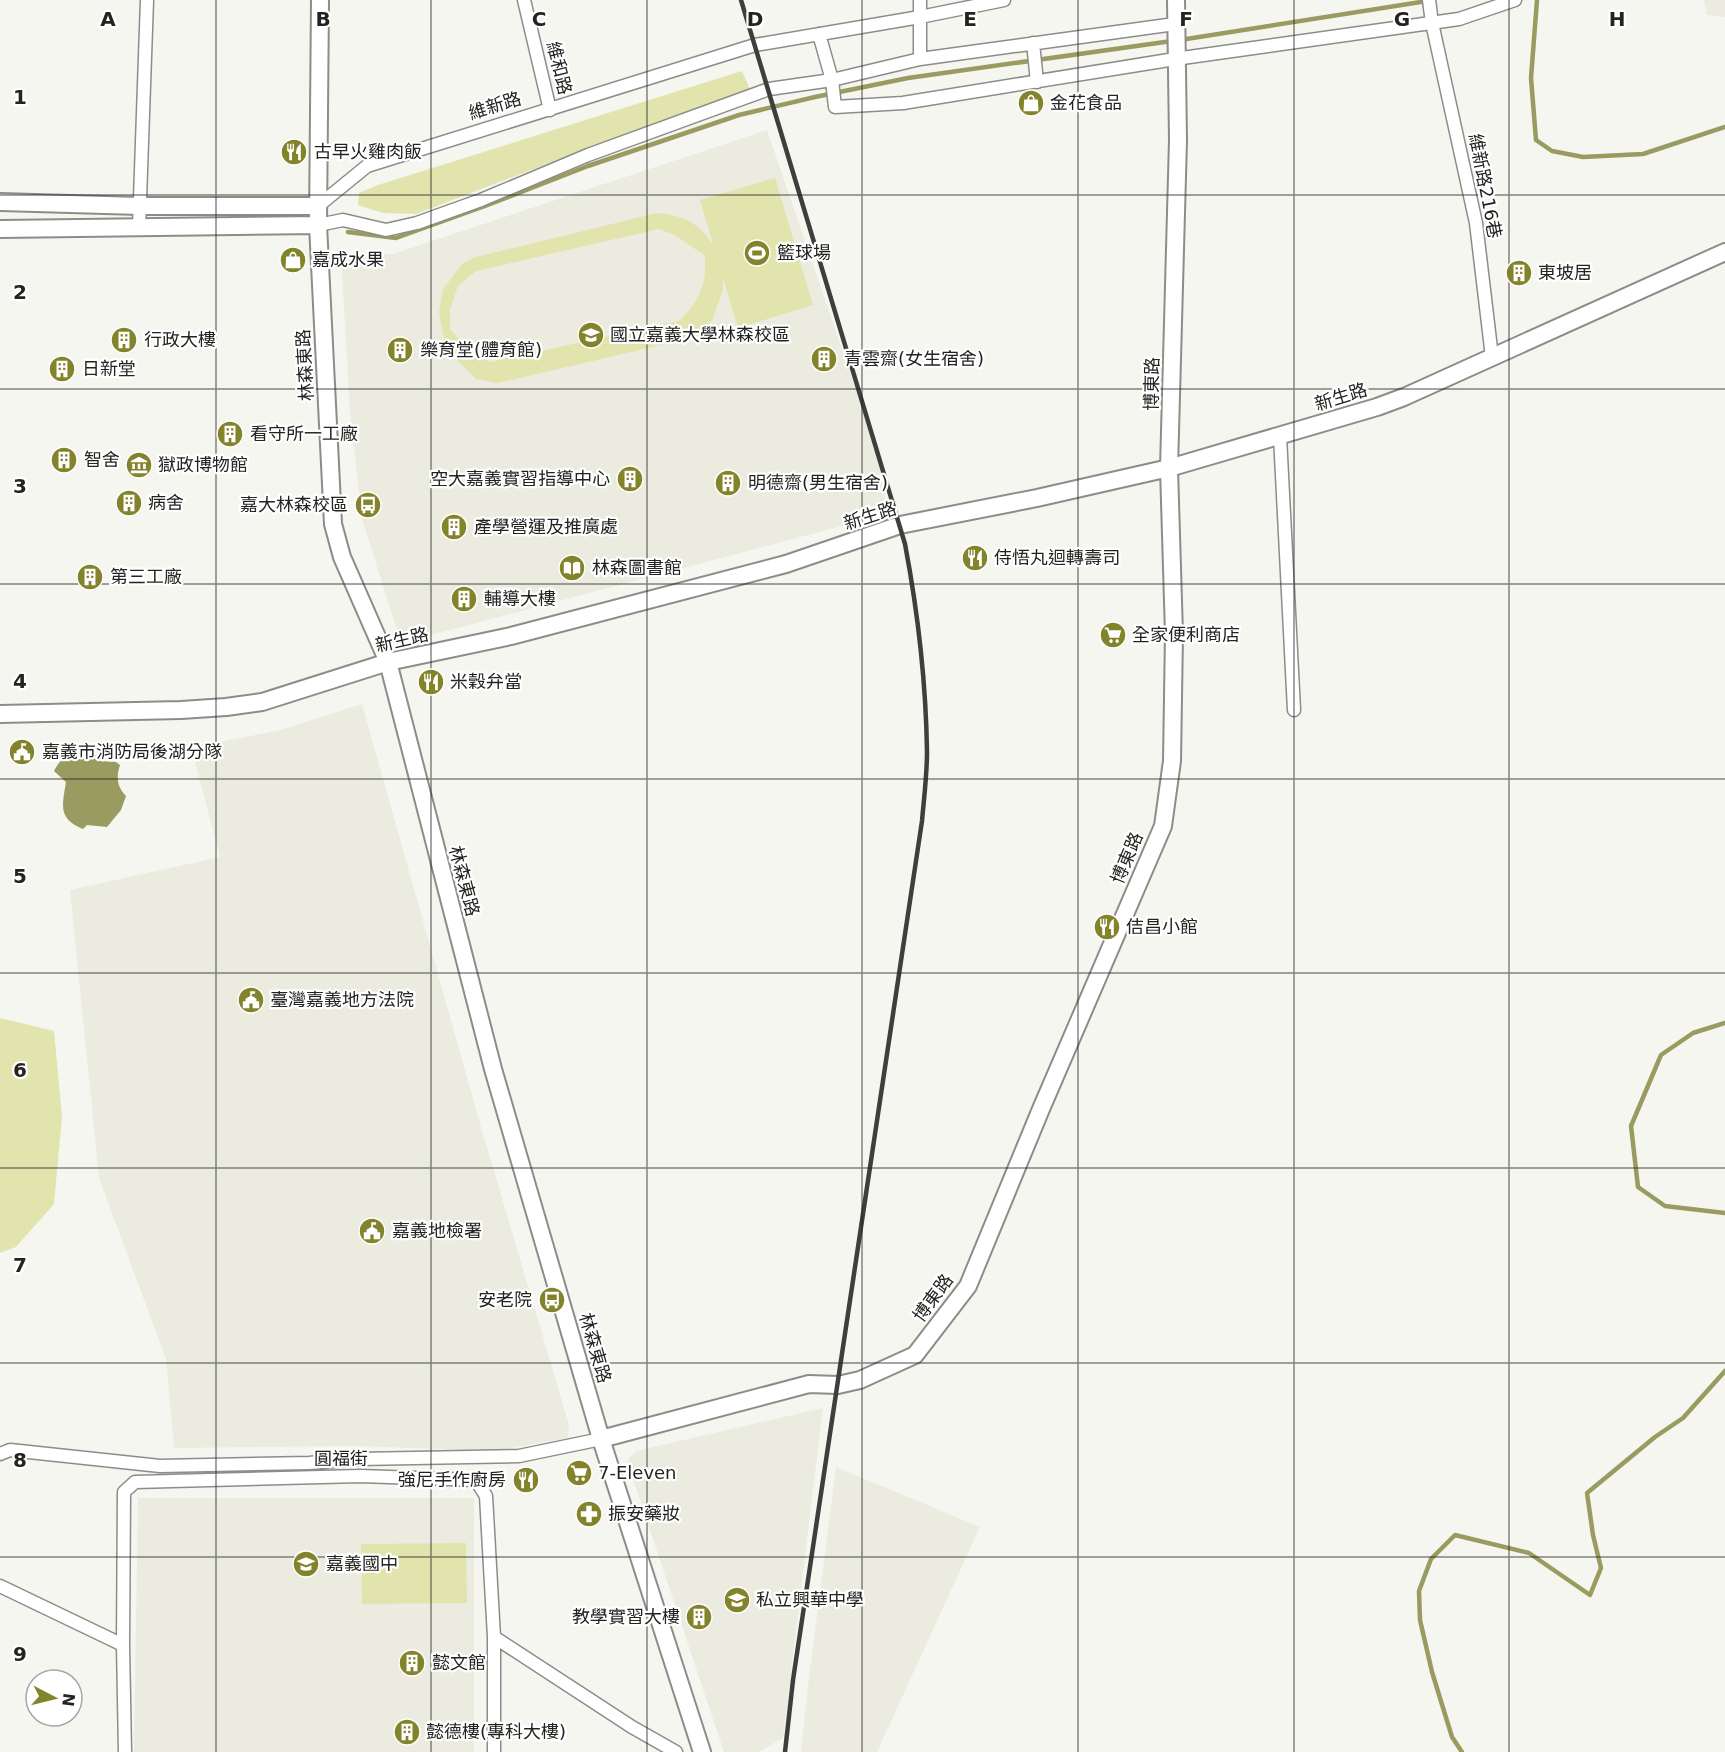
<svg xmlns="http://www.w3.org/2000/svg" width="1725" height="1752" font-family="'DejaVu Sans','Noto Sans TC',sans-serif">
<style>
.built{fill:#ebecdf}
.green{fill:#e2e4ae;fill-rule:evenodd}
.water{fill:#9a9b60}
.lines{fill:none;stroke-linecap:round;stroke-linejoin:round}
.stream{stroke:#9a9b60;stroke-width:4.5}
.street-casing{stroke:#8c8d88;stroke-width:15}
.secondary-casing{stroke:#8c8d88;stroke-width:20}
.street{stroke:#fff;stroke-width:12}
.secondary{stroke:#fff;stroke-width:16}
.rail{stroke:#3e3e3d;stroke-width:4.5}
.grid{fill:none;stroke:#232322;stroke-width:1.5;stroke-opacity:0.55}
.labels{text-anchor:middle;stroke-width:4.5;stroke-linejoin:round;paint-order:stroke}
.street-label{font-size:18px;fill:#232322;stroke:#fff}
.poi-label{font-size:18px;fill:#232322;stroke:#fff;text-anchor:start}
.grid-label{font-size:20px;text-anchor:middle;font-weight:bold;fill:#232322;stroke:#fff;stroke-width:4.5;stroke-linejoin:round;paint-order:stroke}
</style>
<rect width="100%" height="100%" fill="#f5f6f0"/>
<path class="built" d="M 1704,0 L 1725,0 L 1725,17 L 1707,15 Z
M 767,130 L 881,463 L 887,514 L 401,643 L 362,519 L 350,413 L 341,256 L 393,254 Z
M 362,704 L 481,1127 L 569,1425 L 568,1438 L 492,1451 L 356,1446 L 174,1448 L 166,1359 L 99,1178 L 70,890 L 220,857 L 191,747 L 277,731 Z
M 823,1408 L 783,1738 L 759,1752 L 724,1752 L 627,1461 L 636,1451 Z
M 836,1467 L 980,1527 L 877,1752 L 801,1752 L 809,1677 Z
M 138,1498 L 474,1498 L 474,1752 L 134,1752 Z"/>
<path class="green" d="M 742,71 L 752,94 L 615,138 L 416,214 L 383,213 L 358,205 L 359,193 L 378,185 Z
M 775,178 L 813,305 L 738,328 L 723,278 L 723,290 L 712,321 L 687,339 L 498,383 L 476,379 L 447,350 L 443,334 L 439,312 L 443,289 L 463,263 L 476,257 L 657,213 C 685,216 696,221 713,244 L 700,200 ZM 659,229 L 675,235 L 705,256 C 707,285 699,301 679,321 L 490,362 L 473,355 L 450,329 L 450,310 L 458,286 L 476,271 Z
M 0,1018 L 54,1031 L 62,1117 L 54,1204 L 16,1247 L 0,1253 Z
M 466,1543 L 467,1603 L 362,1604 L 361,1544 Z"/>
<path class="water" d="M 94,752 L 100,761 L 116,762 L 120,765 C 116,777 117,787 126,796 L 121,810 L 107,827 L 87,825 L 83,829 C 58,819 62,806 66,782 L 54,771 C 60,760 64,755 77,758 L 85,754 Z"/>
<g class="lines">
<path class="stream" d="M 1537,0 L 1531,78 L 1536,140 L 1552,151 L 1583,157 L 1643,154 L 1725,127
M 1180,40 L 1427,1
M 348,232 L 396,238 L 485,206 L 588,166 L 739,115 L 815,97 L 908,78 L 1172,41
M 1725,1023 L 1693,1033 L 1661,1055 L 1631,1126 L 1638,1187 L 1665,1206 L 1725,1213
M 1462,1752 L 1452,1737 L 1432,1672 L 1420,1620 L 1419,1591 L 1431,1559 L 1455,1535 L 1529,1553 L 1590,1595 L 1601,1568 L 1593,1535 L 1587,1493 L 1655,1437 L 1683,1418 L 1725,1371"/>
<defs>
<path id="street" d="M 524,0 L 550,110
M 1429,0 L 1432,23 L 1476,223 L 1492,357
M 819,34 L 832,80 L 835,107 L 903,103 L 1175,59 L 1459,19 L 1515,0
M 1033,43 L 1037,82
M 920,59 L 920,0
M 318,206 L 367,166 L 755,45 L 920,17 L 1004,0
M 318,225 L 343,220 L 386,230 L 417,223 L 481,200 L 588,155 L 769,89 L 832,80 L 920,59 L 1175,24
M 139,227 L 147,0
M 1280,436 L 1294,710
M 0,1454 L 10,1450 L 160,1466 L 309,1463 L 359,1459 L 519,1456 L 601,1439
M 0,1586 L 123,1645 L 124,1492 L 135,1482 L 360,1476 L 476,1480 L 486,1496 L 494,1637 L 494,1752
M 494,1637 L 632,1727 L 676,1752
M 123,1645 L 125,1752"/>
<path id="secondary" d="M 320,0 L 318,225 L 333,524 L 342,557 L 388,662 L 493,1069 L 601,1439 L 702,1752
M 0,202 L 140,206 L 318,206
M 0,229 L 318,225
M 0,714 L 181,710 L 226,707 L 262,702 L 388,662 L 511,636 L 786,564 L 900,525 L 1037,498 L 1169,468 L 1377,407 L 1404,397 L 1725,252
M 601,1439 L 809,1384 L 838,1385 L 860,1380 L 915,1355 L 968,1286 L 1041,1109 L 1163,826 L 1172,761 L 1174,634 L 1169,468 L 1178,140 L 1176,0"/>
</defs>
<use href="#street" class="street-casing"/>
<use href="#secondary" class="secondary-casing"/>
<use href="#street" class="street"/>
<use href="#secondary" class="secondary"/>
<path class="rail" d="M 741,0 L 905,544 C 918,613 926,681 927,752 C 927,775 924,798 922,821 L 793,1680 L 785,1752"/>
</g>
<path class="grid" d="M 216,0 L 216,1752M 431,0 L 431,1752M 647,0 L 647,1752M 862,0 L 862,1752M 1078,0 L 1078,1752M 1294,0 L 1294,1752M 1509,0 L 1509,1752M 0,195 L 1725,195M 0,389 L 1725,389M 0,584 L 1725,584M 0,779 L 1725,779M 0,973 L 1725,973M 0,1168 L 1725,1168M 0,1363 L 1725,1363M 0,1557 L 1725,1557"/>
<defs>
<symbol id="shop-disc" viewBox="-11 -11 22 22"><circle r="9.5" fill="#83832c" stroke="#fff"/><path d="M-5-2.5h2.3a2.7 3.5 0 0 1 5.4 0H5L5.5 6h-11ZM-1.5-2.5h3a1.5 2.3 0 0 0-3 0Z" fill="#fff"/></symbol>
<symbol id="restaurant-disc" viewBox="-11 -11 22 22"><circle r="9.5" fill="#83832c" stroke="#fff"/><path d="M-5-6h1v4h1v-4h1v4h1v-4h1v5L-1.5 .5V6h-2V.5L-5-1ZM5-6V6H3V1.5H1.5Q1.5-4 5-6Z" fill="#fff"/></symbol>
<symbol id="stadium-disc" viewBox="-11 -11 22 22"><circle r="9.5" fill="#83832c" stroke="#fff"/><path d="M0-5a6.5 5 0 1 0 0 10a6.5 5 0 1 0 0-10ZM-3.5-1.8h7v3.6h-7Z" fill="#fff"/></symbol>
<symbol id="building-disc" viewBox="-11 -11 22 22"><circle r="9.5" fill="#83832c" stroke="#fff"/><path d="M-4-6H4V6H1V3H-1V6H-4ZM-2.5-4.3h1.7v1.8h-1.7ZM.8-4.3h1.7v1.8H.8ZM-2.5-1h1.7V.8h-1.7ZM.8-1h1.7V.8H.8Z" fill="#fff"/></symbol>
<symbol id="university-disc" viewBox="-11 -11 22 22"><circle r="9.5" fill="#83832c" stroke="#fff"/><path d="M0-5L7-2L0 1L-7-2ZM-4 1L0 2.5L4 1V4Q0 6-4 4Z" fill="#fff"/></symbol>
<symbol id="museum-disc" viewBox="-11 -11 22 22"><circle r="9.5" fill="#83832c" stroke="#fff"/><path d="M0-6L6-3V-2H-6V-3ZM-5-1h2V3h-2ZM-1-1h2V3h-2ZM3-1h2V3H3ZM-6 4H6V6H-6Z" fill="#fff"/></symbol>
<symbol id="bus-disc" viewBox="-11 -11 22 22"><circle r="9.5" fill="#83832c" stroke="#fff"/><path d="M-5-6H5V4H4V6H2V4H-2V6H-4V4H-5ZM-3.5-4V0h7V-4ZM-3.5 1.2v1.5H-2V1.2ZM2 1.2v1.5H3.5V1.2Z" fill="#fff"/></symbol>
<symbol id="library-disc" viewBox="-11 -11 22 22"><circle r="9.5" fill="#83832c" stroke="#fff"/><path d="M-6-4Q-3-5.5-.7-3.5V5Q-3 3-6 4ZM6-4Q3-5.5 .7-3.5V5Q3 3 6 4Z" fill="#fff"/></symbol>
<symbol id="supermarket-disc" viewBox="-11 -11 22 22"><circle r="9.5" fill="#83832c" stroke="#fff"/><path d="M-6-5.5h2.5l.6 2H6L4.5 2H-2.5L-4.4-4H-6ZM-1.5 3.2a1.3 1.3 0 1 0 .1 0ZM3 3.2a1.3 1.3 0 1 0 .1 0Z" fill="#fff"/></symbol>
<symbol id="civic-disc" viewBox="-11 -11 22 22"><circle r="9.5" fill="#83832c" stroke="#fff"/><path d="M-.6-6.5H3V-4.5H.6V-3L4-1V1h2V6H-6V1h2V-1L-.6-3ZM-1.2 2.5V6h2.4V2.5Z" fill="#fff"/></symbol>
<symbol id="pharmacy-disc" viewBox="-11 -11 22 22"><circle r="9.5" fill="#83832c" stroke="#fff"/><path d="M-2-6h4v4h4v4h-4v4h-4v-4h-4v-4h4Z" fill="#fff"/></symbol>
<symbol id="school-disc" viewBox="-11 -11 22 22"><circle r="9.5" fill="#83832c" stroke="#fff"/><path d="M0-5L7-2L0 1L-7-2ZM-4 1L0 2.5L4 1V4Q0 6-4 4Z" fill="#fff"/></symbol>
</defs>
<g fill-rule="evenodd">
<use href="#shop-disc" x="1016" y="88" width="30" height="30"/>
<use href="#restaurant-disc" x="279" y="137" width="30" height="30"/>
<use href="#stadium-disc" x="742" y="238" width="30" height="30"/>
<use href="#shop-disc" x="278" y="245" width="30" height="30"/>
<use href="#building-disc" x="1504" y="258" width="30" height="30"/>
<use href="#university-disc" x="576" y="320" width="30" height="30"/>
<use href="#building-disc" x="109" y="325" width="30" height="30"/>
<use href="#building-disc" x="385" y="335" width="30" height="30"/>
<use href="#building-disc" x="809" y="344" width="30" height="30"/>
<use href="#building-disc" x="47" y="354" width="30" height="30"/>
<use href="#building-disc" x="215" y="419" width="30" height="30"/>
<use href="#building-disc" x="49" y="445" width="30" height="30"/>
<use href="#museum-disc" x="124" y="450" width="30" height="30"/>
<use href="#building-disc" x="615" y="464" width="30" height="30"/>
<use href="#building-disc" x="713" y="468" width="30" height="30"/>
<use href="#building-disc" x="114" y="488" width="30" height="30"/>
<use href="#bus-disc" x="353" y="490" width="30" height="30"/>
<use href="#building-disc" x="439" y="512" width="30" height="30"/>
<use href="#restaurant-disc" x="960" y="543" width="30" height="30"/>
<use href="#library-disc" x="557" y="553" width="30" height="30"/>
<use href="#building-disc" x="75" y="562" width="30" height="30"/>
<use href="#building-disc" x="449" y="584" width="30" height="30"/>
<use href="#supermarket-disc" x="1098" y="620" width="30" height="30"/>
<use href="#restaurant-disc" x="416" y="667" width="30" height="30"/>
<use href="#civic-disc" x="7" y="737" width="30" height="30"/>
<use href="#restaurant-disc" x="1092" y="912" width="30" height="30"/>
<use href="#civic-disc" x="236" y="985" width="30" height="30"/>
<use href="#civic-disc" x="357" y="1216" width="30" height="30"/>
<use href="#bus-disc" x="537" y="1285" width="30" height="30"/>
<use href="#supermarket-disc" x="564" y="1458" width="30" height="30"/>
<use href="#restaurant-disc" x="511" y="1465" width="30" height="30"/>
<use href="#pharmacy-disc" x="574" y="1499" width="30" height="30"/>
<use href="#school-disc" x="291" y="1549" width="30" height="30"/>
<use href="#school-disc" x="722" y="1585" width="30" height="30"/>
<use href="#building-disc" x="684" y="1602" width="30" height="30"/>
<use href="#building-disc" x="397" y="1648" width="30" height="30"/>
<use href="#building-disc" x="392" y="1717" width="30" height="30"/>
</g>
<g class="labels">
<g class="street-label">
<text transform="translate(559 68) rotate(76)" y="6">維和路</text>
<text transform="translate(495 106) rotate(-17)" y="6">維新路</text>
<text transform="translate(1485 186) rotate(79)" y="6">維新路216巷</text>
<text transform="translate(305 365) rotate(-93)" y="6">林森東路</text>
<text transform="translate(1152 384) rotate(-89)" y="6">博東路</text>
<text transform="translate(1341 397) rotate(-17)" y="6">新生路</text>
<text transform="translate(870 516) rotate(-18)" y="6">新生路</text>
<text transform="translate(402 640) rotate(-13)" y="6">新生路</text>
<text transform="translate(1127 858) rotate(-67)" y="6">博東路</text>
<text transform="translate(464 881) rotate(75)" y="6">林森東路</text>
<text transform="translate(933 1298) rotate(-54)" y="6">博東路</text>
<text transform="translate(595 1348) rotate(74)" y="6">林森東路</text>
<text x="341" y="1465">圓福街</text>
</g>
<g class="poi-label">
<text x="1050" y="109">金花食品</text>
<text x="314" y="158">古早火雞肉飯</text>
<text x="777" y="259">籃球場</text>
<text x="312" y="266">嘉成水果</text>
<text x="1538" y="279">東坡居</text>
<text x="610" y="341">國立嘉義大學林森校區</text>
<text x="144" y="346">行政大樓</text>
<text x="420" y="356">樂育堂(體育館)</text>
<text x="844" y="365">青雲齋(女生宿舍)</text>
<text x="82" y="375">日新堂</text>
<text x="250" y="440">看守所一工廠</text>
<text x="84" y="466">智舍</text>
<text x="158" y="471">獄政博物館</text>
<text x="610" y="485" text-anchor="end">空大嘉義實習指導中心</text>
<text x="748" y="489">明德齋(男生宿舍)</text>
<text x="148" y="509">病舍</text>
<text x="348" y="511" text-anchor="end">嘉大林森校區</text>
<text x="474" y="533">產學營運及推廣處</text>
<text x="994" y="564">侍悟丸迴轉壽司</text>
<text x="592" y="574">林森圖書館</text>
<text x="110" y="583">第三工廠</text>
<text x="484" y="605">輔導大樓</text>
<text x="1132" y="641">全家便利商店</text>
<text x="450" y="688">米穀弁當</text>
<text x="42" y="758">嘉義市消防局後湖分隊</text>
<text x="1126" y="933">佶昌小館</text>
<text x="270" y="1006">臺灣嘉義地方法院</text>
<text x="392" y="1237">嘉義地檢署</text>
<text x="532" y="1306" text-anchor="end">安老院</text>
<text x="598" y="1479">7-Eleven</text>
<text x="506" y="1486" text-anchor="end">強尼手作廚房</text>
<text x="608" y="1520">振安藥妝</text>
<text x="326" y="1570">嘉義國中</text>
<text x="756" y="1606">私立興華中學</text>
<text x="680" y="1623" text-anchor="end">教學實習大樓</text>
<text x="432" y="1669">懿文館</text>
<text x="426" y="1738">懿德樓(專科大樓)</text>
</g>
</g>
<g class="grid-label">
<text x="108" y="26">A</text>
<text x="323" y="26">B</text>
<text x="539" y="26">C</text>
<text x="755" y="26">D</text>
<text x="970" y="26">E</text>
<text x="1186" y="26">F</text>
<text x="1402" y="26">G</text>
<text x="1617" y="26">H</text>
<text x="20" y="104">1</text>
<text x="20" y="299">2</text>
<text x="20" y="493">3</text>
<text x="20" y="688">4</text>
<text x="20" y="883">5</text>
<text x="20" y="1077">6</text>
<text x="20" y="1272">7</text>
<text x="20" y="1467">8</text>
<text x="20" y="1661">9</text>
</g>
<g transform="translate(54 1698) rotate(97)"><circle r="28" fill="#ffffff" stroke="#a7a7a7" stroke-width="1.5"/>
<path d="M0-4.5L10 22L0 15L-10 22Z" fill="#83832c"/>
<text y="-9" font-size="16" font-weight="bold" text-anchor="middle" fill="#232322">N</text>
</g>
</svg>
